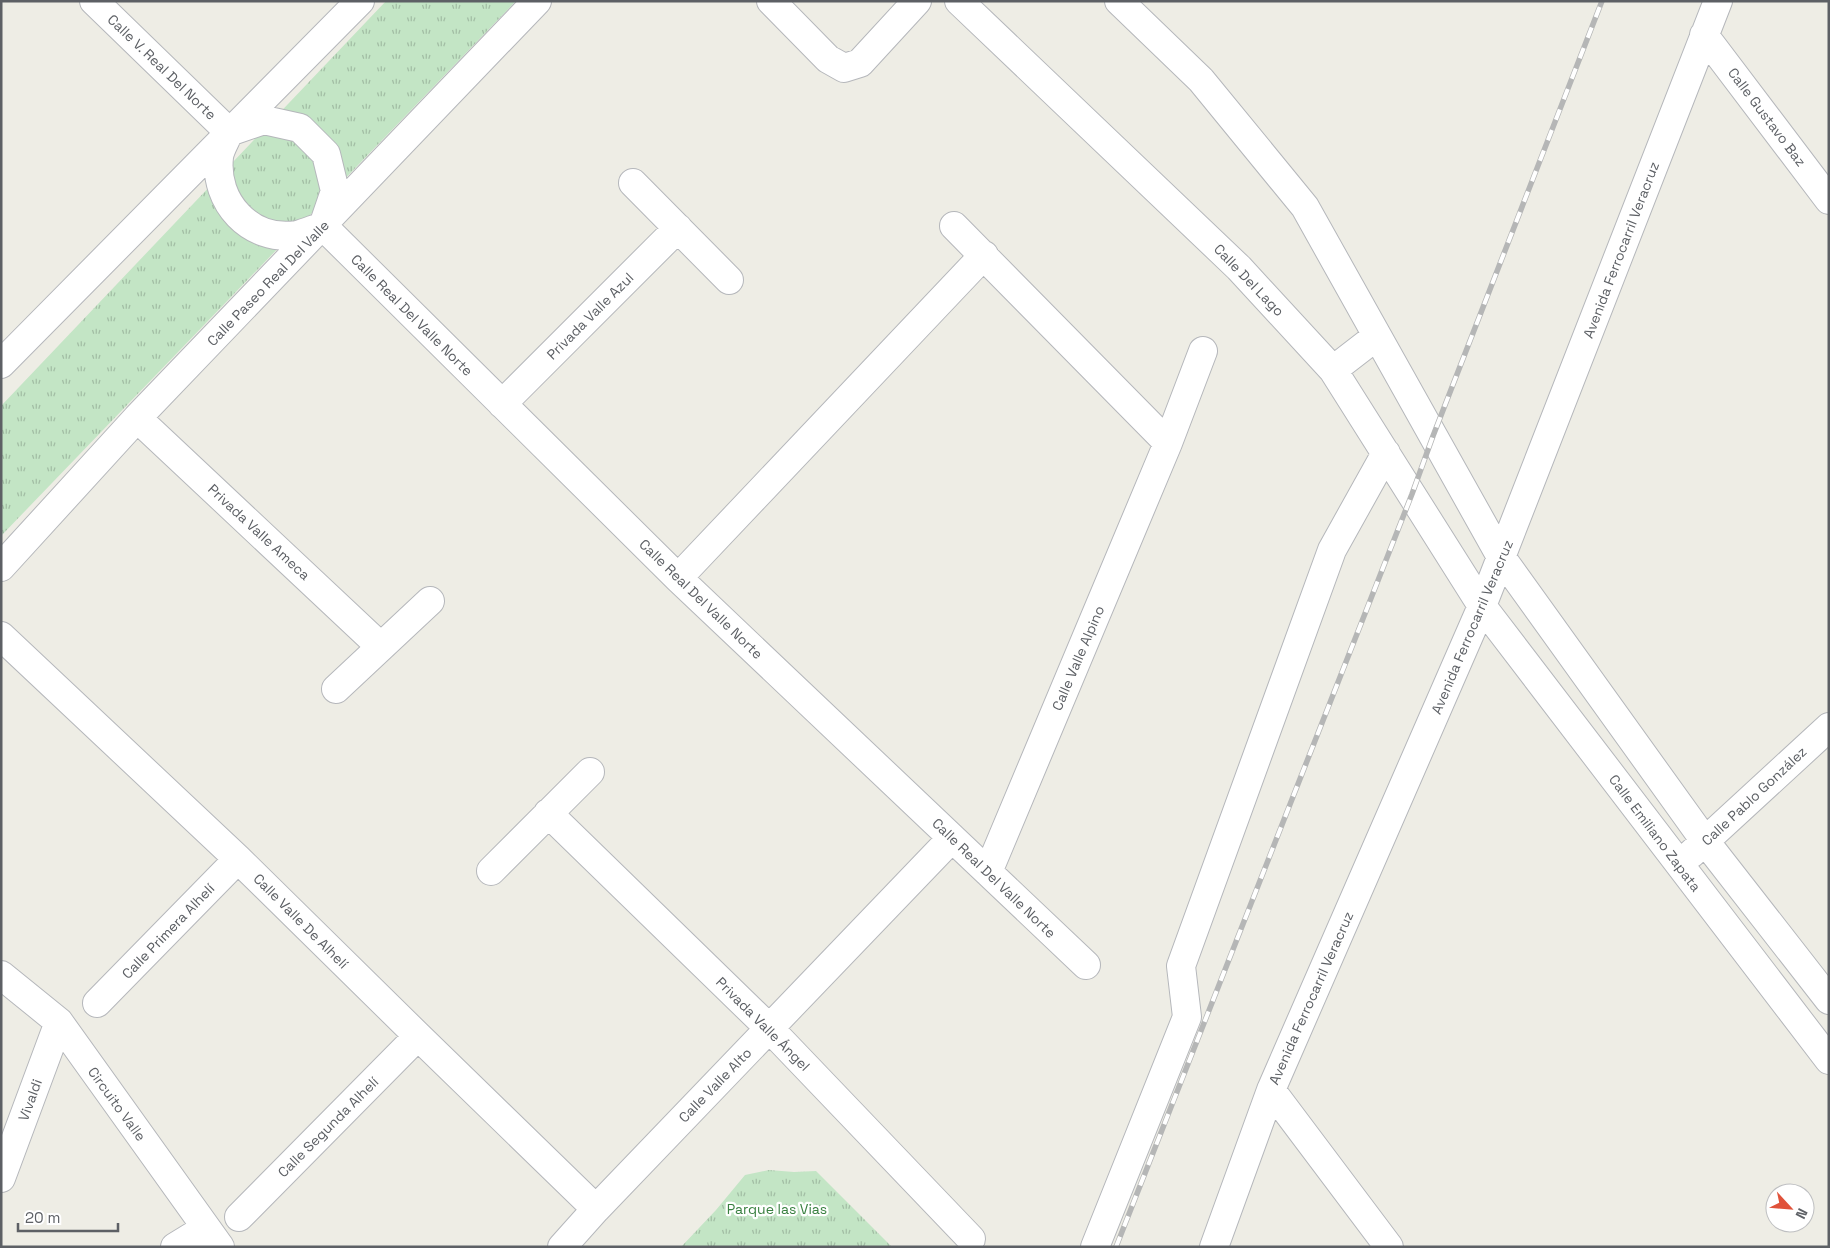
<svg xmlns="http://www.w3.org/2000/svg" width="1830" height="1248" font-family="'Space Grotesk',sans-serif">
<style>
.park{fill:url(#park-tufts)}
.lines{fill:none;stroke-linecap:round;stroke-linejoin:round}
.minor-casing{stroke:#b5b7bb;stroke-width:30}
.minor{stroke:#fff;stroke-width:28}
.rail-casing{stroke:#b5b6b6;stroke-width:5.5}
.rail{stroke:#fff;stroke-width:4;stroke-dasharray:11;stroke-linecap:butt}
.labels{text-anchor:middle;stroke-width:4.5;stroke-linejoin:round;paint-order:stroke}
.street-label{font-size:14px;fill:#5d6065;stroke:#fff}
.park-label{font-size:14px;fill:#398040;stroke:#fff}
</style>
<defs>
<pattern id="park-tufts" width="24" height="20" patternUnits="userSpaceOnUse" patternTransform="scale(1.25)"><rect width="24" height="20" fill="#c3e5c5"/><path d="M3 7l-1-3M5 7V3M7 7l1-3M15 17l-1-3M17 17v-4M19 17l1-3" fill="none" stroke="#a2bda4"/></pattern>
</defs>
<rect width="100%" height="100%" fill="#eeede5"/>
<path class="park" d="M 386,1 L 516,1 L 1,536 L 1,406 Z
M 769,1170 L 794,1172 L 816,1171 L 892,1247 L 681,1247 L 716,1210 L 745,1175 Z"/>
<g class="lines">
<defs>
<path id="minor" d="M 94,1 L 229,132
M 771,1 L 828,59 L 844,68 L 860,63 L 917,1
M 959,1 L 1239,268 L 1333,370 L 1482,606 L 1829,1060
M 1119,1 L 1201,80 L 1305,207 L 1501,557 L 1705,841 L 1829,1000
M 1704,35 L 1829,200
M 264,120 L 300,128 L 326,154 L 335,191 L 323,226 C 314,229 305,233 297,235 C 250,242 214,202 219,157 C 220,149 226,140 229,132 Z
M 633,183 L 729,280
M 323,226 L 678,578 L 1086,965
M 954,226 L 1168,443
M 1,364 L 360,1
M 1333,370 L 1377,336
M 502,404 L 678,228
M 137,418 L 381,647
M 1,567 L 137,418 L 537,1
M 678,578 L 984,255
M 1,636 L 238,859 L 418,1036 L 596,1209
M 336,689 L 430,601
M 548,813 L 770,1029 L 971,1239
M 1691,854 L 1829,727
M 491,871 L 590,772
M 988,872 L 1168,443 L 1203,351
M 1,975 L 59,1022 L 220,1247
M 97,1003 L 238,859
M 1271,1090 L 1389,1247
M 1,1178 L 59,1022
M 239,1217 L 418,1036
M 175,1247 L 206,1228
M 562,1247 L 596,1209 L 952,838
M 1095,1247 L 1187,1017 L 1181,966 L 1332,550 L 1386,453
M 1214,1247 L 1271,1090 L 1482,606 L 1718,1"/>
</defs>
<use href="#minor" class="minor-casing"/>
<use href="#minor" class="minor"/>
<defs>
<path id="rail" d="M 1116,1247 L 1412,494 L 1433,436 L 1602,1"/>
</defs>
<use href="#rail" class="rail-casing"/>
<use href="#rail" class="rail"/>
</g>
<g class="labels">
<g class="street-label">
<text transform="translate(162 67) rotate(44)" y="5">Calle V. Real Del Norte</text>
<text transform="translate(1767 117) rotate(53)" y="5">Calle Gustavo Baz</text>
<text transform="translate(1621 250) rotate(-69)" y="5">Avenida Ferrocarril Veracruz</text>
<text transform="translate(1249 280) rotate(46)" y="5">Calle Del Lago</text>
<text transform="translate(268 283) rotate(-46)" y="5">Calle Paseo Real Del Valle</text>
<text transform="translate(412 315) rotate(45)" y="5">Calle Real Del Valle Norte</text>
<text transform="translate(590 316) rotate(-45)" y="5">Privada Valle Azul</text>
<text transform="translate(259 532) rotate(43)" y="5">Privada Valle Ameca</text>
<text transform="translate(701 599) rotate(44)" y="5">Calle Real Del Valle Norte</text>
<text transform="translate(1472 627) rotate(-67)" y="5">Avenida Ferrocarril Veracruz</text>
<text transform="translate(1078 658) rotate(-67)" y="5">Calle Valle Alpino</text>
<text transform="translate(1754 796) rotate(-43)" y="5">Calle Pablo González</text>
<text transform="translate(1655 833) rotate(53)" y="5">Calle Emiliano Zapata</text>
<text transform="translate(994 878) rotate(44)" y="5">Calle Real Del Valle Norte</text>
<text transform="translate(301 921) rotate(45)" y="5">Calle Valle De Alhelí</text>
<text transform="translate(168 931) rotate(-46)" y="5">Calle Primera Alhelí</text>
<text transform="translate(1311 998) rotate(-66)" y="5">Avenida Ferrocarril Veracruz</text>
<text transform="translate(763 1024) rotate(45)" y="5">Privada Valle Ángel</text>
<text transform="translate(715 1085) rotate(-46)" y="5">Calle Valle Alto</text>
<text transform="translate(30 1100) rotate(-70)" y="5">Vivaldi</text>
<text transform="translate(117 1104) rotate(54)" y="5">Circuito Valle</text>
<text transform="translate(328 1127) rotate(-45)" y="5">Calle Segunda Alhelí</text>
</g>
<g class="park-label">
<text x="777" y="1214">Parque las Vias</text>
</g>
</g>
<rect width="1830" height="1248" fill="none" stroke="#5d6065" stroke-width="5"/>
<g transform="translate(1790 1208) rotate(116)"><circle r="24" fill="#ffffff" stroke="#bebfc1"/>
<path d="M0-4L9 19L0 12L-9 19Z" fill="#e0523a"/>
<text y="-8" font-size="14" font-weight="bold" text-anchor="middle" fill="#5d6065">N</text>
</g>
<path d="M18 1223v8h100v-8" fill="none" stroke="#5d6065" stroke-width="2.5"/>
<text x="25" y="1223" font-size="15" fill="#5d6065" stroke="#ffffff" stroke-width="4" paint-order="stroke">20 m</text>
</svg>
